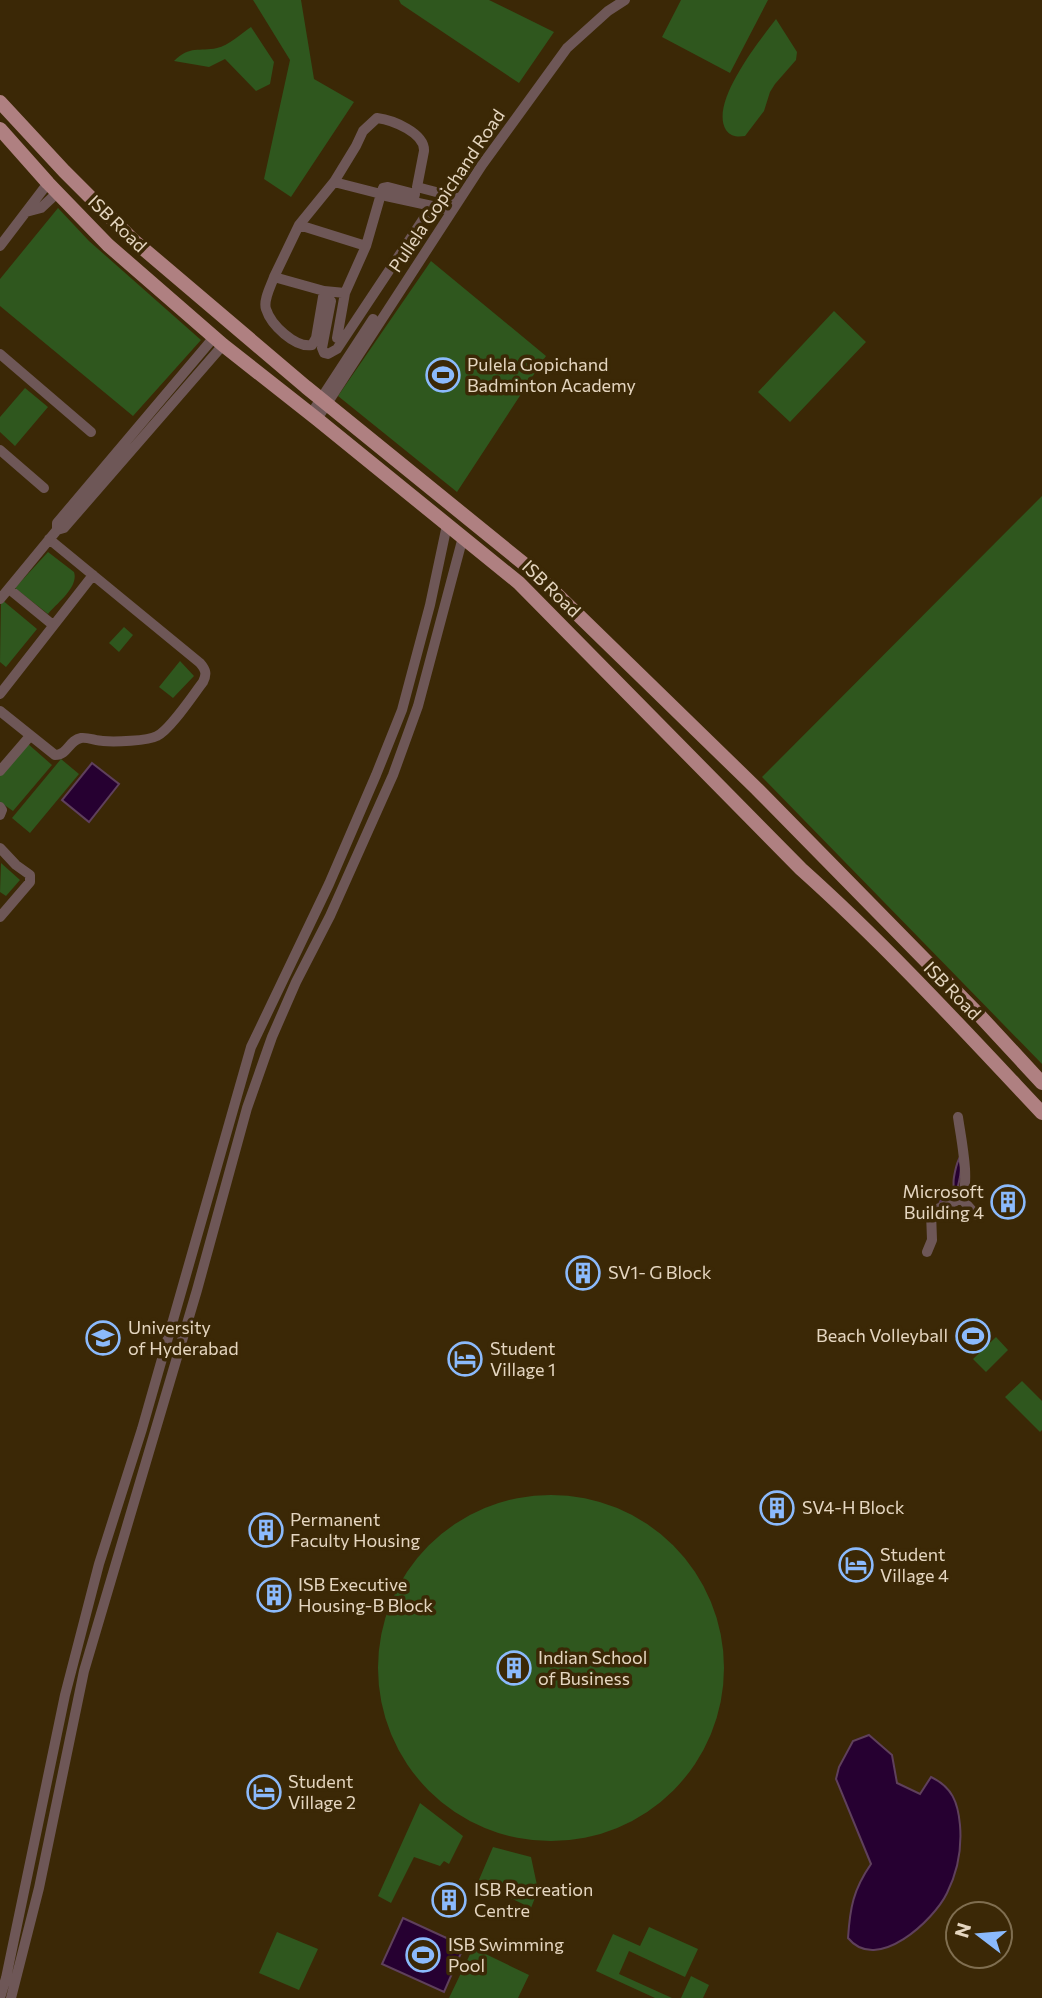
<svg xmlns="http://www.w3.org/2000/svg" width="1042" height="1998" font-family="Commissioner,sans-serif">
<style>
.green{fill:#2f571e}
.water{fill:#260031;stroke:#5f405c;stroke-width:2}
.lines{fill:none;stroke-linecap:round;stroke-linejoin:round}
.minor{stroke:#6e5757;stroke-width:10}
.major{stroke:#af8081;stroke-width:14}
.labels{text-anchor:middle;stroke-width:7;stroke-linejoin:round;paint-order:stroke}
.street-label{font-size:18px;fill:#e5d6c0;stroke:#3b2806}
.poi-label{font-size:18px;fill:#e5d6c0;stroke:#3b2806;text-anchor:start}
</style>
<rect width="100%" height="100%" fill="#3b2806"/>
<path class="green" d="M 253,0 L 301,0 L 314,79 L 354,102 L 291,197 L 264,179 L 290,60 Z
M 399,0 L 489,0 L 554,32 L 519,83 L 401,4 Z
M 681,0 L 768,0 L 730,73 L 662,37 Z
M 776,19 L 797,52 L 796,60 L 775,84 L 770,92 L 764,111 L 745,136 C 738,137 731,137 726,130 C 709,103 760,40 776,19 Z
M 251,27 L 274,62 L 270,84 L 256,91 L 225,59 L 209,67 L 174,61 C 190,45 199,52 217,48 C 228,46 242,33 251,27 Z
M 58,208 L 89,241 L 201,340 L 133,416 L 0,306 L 0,279 Z
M 431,261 L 546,356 L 457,492 L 338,396 Z
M 834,311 L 866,342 L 790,422 L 758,392 Z
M 25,388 L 48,407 L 15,446 L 0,432 L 0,417 Z
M 1042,496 L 1042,1064 L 762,777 Z
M 48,552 L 74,572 C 79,587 57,603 48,614 L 15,588 Z
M 1,599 L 37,629 L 6,667 L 0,662 Z
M 124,627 L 133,635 L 119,652 L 109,643 Z
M 180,661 L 194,676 L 173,698 L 159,687 Z
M 27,743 L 52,765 L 13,811 L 0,802 L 0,774 Z
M 61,759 L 79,774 L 30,833 L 12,818 Z
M 1,863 L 20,880 L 6,896 L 0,892 Z
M 977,1317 L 991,1332 L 969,1354 L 955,1340 Z
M 996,1337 L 1008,1350 L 986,1372 L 973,1359 Z
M 1022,1381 L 1042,1401 L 1042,1430 L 1040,1432 L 1005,1397 Z
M378 1668a173 173 0 1 1 346 0a173 173 0 1 1-346 0Z
M 420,1803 L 463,1836 L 449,1864 L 444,1861 L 440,1866 L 414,1857 L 391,1903 L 378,1896 Z
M 493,1847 L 531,1857 L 538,1890 L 531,1908 L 478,1882 Z
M 649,1927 L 698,1949 L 685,1977 L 629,1951 L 619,1974 L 672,1998 L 655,1998 L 596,1971 L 613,1934 L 640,1946 Z
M 277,1932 L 318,1949 L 299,1990 L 259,1973 Z
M 473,1948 L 529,1975 L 518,1998 L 449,1998 Z
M 691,1976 L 709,1985 L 703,1998 L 681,1998 Z"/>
<path class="water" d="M 92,763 L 119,784 L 89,822 L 62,800 Z
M 959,1159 C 962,1166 961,1169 960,1177 C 957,1190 957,1200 940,1202 L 943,1195 C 958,1191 952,1188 954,1177 C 955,1171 956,1165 959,1159 Z
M 869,1735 L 892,1755 L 897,1783 L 920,1794 L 931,1777 C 952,1787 958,1802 960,1825 C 962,1849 958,1871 947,1893 C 934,1920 877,1974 848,1938 C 850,1908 853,1890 871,1864 L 836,1779 L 839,1767 L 853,1741 Z
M 403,1918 L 464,1946 L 444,1992 L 382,1964 Z"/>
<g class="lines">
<path class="minor" d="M 334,182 L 381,194 L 366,246
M 381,194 L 383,188 L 388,187 L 415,194 L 413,202
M 386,196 L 446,209
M 26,212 L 41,208 L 57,193
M 299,225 L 366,246 L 345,293 L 324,291
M 0,246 L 48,183
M 274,277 L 299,225 L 334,182 L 356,146 L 363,131 L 377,118 C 393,120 425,133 424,151 L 417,187 L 455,197
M 274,277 L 324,291 L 316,338 L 312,345 C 295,348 271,325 266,309 C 263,300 271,286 274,277 Z
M 331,301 L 322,348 L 324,353 L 328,354 L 337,349 L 432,206
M 342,341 L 337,338 L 345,293
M 0,354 L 91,432
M 311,414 L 373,319
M 317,419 L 482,165 L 567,48 L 608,11 L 625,0
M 0,450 L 44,488
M 57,530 L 64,528 L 223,345
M 9,589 L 53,625
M 0,599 L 57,530 L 57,523 L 215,336
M 0,694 L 93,575
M 0,711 L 55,755 C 68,755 69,740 81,738 C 88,737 96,741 103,741 C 114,742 148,741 157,736 C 170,730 193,695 203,682 C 207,674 206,670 200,663 L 49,539
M 0,771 L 30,736
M 0,807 L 2,810 L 0,815
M 0,848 L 16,865 L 30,875 L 30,882 L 0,917
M 961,1198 L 976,1215
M 927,1252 L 932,1240 L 931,1212 C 939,1207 954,1204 960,1198 C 972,1188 960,1133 958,1117
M 0,1998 L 6,1978 L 65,1695 L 99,1564 L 142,1429 L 251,1047 L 329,884 L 376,775 L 402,710 L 430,605 L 447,525
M 11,1998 L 39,1888 L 84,1671 L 197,1290 L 247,1108 L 272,1037 L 296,982 L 330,916 L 393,775 L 418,706 L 463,537"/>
<path class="major" d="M 0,102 L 64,171 L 133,240 L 306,387 L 534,572 L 757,789 L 980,1016 L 1042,1083
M 0,129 L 48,183 L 108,245 L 223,345 L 317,419 L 519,583 L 801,869 C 886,945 964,1030 1042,1113"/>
</g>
<defs>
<symbol id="stadium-ring" viewBox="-11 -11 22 22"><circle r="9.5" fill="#3b2806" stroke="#8bbafc" stroke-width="1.5"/><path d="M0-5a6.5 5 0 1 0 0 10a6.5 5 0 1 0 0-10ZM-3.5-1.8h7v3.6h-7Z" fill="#8bbafc"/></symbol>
<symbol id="building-ring" viewBox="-11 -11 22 22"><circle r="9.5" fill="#3b2806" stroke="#8bbafc" stroke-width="1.5"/><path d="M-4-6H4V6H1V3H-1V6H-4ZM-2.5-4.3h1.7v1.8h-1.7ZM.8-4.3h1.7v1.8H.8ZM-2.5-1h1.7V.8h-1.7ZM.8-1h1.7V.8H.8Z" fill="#8bbafc"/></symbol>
<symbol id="university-ring" viewBox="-11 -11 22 22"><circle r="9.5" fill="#3b2806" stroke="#8bbafc" stroke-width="1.5"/><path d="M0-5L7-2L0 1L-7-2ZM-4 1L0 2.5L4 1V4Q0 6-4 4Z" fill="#8bbafc"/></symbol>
<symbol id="hotel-ring" viewBox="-11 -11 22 22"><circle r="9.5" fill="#3b2806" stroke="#8bbafc" stroke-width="1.5"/><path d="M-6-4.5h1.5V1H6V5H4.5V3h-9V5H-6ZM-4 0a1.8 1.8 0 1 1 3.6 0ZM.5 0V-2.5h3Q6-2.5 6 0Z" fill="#8bbafc"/></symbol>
</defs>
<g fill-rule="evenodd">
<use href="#stadium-ring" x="424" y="356" width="38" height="38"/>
<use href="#building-ring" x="989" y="1183" width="38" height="38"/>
<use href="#building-ring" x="564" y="1254" width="38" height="38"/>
<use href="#stadium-ring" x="954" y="1317" width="38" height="38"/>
<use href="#university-ring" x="84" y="1319" width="38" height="38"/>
<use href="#hotel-ring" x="446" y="1340" width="38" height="38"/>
<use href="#building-ring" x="758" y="1489" width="38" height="38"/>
<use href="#building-ring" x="247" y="1511" width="38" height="38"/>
<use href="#hotel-ring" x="837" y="1546" width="38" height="38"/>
<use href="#building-ring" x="255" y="1576" width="38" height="38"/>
<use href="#building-ring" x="495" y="1649" width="38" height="38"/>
<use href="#hotel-ring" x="245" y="1773" width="38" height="38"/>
<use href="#building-ring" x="430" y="1881" width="38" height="38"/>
<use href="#stadium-ring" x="404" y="1936" width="38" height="38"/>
</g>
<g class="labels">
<g class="street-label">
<text transform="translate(447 191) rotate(-56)" y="6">Pullela Gopichand Road</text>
<text transform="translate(117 224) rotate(44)" y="6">ISB Road</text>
<text transform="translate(551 589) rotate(44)" y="6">ISB Road</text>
<text transform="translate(952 991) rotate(46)" y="6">ISB Road</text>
</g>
<g class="poi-label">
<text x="467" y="371">Pulela Gopichand<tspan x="467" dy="21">Badminton Academy</tspan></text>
<text x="984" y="1198" text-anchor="end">Microsoft<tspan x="984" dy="21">Building 4</tspan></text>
<text x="608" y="1279">SV1- G Block</text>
<text x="128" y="1334">University<tspan x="128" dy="21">of Hyderabad</tspan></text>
<text x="948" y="1342" text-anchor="end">Beach Volleyball</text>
<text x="490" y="1355">Student<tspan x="490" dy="21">Village 1</tspan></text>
<text x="802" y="1514">SV4-H Block</text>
<text x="290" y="1526">Permanent<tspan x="290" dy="21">Faculty Housing</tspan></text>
<text x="880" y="1561">Student<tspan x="880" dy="21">Village 4</tspan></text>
<text x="298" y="1591">ISB Executive<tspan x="298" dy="21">Housing-B Block</tspan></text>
<text x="538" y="1664">Indian School<tspan x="538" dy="21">of Business</tspan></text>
<text x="288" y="1788">Student<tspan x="288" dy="21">Village 2</tspan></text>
<text x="474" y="1896">ISB Recreation<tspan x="474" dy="21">Centre</tspan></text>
<text x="448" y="1951">ISB Swimming<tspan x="448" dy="21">Pool</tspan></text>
</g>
</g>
<g transform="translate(979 1935) rotate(286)"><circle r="33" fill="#3b2806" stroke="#7f6e50" stroke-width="2"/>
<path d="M0-5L12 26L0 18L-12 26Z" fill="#8bbafc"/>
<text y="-10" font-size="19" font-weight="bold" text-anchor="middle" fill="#e5d6c0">N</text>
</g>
</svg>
